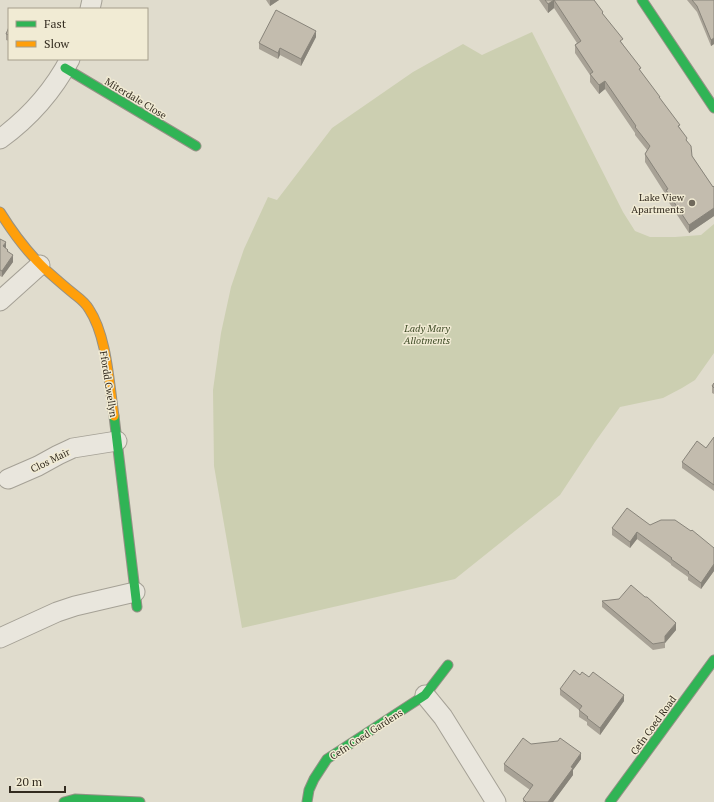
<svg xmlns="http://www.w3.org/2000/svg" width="714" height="802" font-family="'PT Serif',serif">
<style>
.green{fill:#cccfb1}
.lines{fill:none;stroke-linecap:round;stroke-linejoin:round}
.street-casing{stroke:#a5a196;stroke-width:21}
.fast-casing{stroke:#959186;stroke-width:11}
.slow-casing{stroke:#959186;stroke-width:11}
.street{stroke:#e9e6dd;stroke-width:19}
.fast{stroke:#30b455;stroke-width:9}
.slow{stroke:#ff9f0a;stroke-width:9}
.wall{fill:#a8a296}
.shaded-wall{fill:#88847a}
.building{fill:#c3bcae;stroke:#88847a}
.poi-dot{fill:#70695c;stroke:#f1ebd4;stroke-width:1.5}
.labels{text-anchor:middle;stroke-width:3;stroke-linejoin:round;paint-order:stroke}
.street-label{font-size:10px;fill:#332b1f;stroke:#f1ebd4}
.poi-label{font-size:10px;fill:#332b1f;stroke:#f1ebd4;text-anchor:end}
.park-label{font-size:10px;font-style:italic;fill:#404d28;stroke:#f1ebd4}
</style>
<rect width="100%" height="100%" fill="#e0dccd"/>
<path class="green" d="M 532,32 L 623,212 L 635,231 L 650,237 L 675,237 L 701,235 L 714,224 L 714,353 L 695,380 L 682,388 L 663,398 L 620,407 L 595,442 L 560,495 L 455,579 L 242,628 L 214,466 L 213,390 L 221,333 L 231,287 L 244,249 L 268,197 L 277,200 L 332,128 L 413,72 L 463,44 L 482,55 Z"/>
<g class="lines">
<defs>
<path id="street" d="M 90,9 L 92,0
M 0,139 C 29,118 53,91 70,59
M 0,301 L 40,265
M 8,479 L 38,466 L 58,455 L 73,448 L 117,441
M 0,638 L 57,612 L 75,606 L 135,592
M 425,695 L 443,717 L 496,802"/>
<path id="fast" d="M 642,0 L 714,108
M 65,68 L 196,146
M 114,416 L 137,607
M 64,802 L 75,799 L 140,802
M 307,802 L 309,790 L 314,779 L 327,759 L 425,695 L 448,665
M 610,802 L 714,660"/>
<path id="slow" d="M 0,212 C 13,233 27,252 46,270 C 55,278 64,286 74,294 C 79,298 85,302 89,309 C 107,336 109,383 114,416"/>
</defs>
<use href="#street" class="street-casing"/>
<use href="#fast" class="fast-casing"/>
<use href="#slow" class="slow-casing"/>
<use href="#street" class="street"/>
<use href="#fast" class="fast"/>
<use href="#slow" class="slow"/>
</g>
<path class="wall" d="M 266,0 L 279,0 L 270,6 Z
M 539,0 L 594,0 L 641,72 L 660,99 L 680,128 L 687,141 L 692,156 L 713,187 L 714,186 L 714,216 L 689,233 L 666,198 L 666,195 L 645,162 L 645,154 L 647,150 L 635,135 L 635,133 L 605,89 L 599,94 L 590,82 L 590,75 L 575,53 L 575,45 L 577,43 L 554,8 L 548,13 Z
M 687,0 L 714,0 L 714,44 L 711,46 L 697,12 Z
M 9,27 L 9,41 L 6,40 L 6,34 Z
M 316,37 L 301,66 L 280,55 L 278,59 L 259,49 L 259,43 Z
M 0,239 L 8,252 L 13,262 L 2,277 L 0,276 Z
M 714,383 L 714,394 L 712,393 L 712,386 Z
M 714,437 L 714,491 L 682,468 L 682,462 L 706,448 Z
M 650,525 L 714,548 L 714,571 L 701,589 L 688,580 L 688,577 L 671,565 L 671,564 L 637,539 L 630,548 L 612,535 L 612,528 Z
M 602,601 L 676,630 L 665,643 L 665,648 L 653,650 L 602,607 Z
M 580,675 L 624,701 L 600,735 L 587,725 L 587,722 L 579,717 L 579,710 L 560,695 L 560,689 Z
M 531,744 L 581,759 L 573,770 L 573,775 L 553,802 L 523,802 L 523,799 L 530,790 L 504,771 L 504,764 Z"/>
<path class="shaded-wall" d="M 270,0 L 279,0 L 270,6 Z
M 554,0 L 554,8 L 548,13 L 548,4 Z
M 316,31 L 316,37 L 301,66 L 301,59 Z
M 714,38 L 714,44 L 711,46 L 711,40 Z
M 280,48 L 280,55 L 278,59 L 278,53 Z
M 605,81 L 605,89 L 599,94 L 599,85 Z
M 714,208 L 714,216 L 689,233 L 689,225 Z
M 6,242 L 6,249 L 3,246 Z
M 13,255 L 13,262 L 2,277 L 2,271 Z
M 637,532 L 637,539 L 630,548 L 630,542 Z
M 714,564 L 714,571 L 701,589 L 701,583 Z
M 676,623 L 676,630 L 665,643 L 665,648 L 665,636 Z
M 624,695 L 624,701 L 600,735 L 600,728 Z
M 581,753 L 581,759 L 573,770 L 573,775 L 553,802 L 548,802 L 571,767 Z"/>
<path class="building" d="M 545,0 L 594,0 L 603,12 L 602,13 L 623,39 L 620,41 L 641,68 L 639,69 L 660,97 L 659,97 L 680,125 L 678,126 L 687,138 L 686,140 L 691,146 L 692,156 L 713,187 L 714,186 L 714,208 L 689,225 L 666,190 L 668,189 L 645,154 L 650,146 L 635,127 L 636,126 L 605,81 L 599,85 L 590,74 L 593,72 L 575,45 L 581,41 L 554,0 L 548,4 Z
M 692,0 L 714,0 L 714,38 L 711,40 L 697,6 Z
M 276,10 L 316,31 L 301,59 L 280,48 L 278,53 L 259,43 Z
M 9,27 L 9,35 L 6,34 Z
M 0,239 L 6,242 L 3,246 L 8,250 L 7,251 L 13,255 L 2,271 L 0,270 Z
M 714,383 L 714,388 L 712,386 Z
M 714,437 L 714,485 L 682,462 L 697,441 L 706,448 Z
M 627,508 L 650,525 L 661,520 L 675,520 L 691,531 L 692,530 L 714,548 L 714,564 L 701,583 L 688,573 L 689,572 L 671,559 L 672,558 L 637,532 L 630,542 L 612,528 Z
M 631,585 L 645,597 L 647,597 L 676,623 L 665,636 L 665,642 L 653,644 L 602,601 L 619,599 Z
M 574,670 L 580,675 L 582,672 L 589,677 L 593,672 L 624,695 L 600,728 L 587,718 L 588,717 L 579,710 L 582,706 L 560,689 Z
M 523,738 L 531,744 L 558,741 L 560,738 L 581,753 L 571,767 L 573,768 L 548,802 L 526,802 L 523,799 L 533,785 L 504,764 Z"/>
<circle class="poi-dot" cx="692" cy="203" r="4"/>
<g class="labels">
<g class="street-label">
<text transform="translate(136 98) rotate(31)" y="4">Miterdale Close</text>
<text transform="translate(109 384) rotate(81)" y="4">Ffordd Cwellyn</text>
<text transform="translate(50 460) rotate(-26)" y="4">Clos Mair</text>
<text transform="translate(653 725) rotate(-54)" y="4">Cefn Coed Road</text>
<text transform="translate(366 734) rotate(-33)" y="4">Cefn Coed Gardens</text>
</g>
<g class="poi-label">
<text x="684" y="201">Lake View<tspan x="684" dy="12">Apartments</tspan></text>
</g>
<g class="park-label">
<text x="427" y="332">Lady Mary<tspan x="427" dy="12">Allotments</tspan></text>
</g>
</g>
<rect x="8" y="8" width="140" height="52" fill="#f1ebd4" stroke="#a59e8c"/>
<rect x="16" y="21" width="20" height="6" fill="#30b455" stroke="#a59e8c"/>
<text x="44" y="28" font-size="12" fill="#332b1f">Fast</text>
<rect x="16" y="41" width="20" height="6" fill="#ff9f0a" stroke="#a59e8c"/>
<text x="44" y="48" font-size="12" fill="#332b1f">Slow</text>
<path d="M10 786v6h55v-6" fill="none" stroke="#332b1f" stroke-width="2"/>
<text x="16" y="786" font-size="12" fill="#332b1f" stroke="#f1ebd4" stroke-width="3" paint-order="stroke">20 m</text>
</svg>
